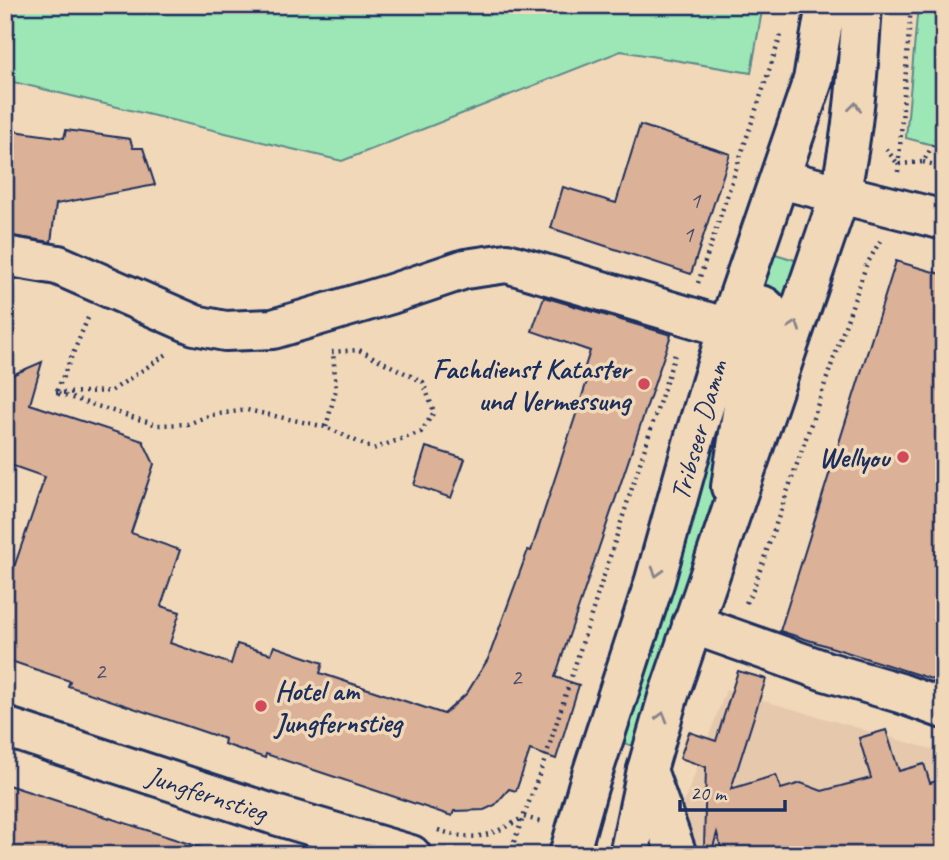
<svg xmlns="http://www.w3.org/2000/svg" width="949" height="860" font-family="Caveat,sans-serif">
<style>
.built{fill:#e6c9ad}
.green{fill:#9de6b5;stroke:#5c8a8a;stroke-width:2}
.building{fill:#dbb197;stroke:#1b2f5e;stroke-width:2}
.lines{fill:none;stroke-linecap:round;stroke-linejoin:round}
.minor-casing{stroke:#1b2f5e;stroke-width:44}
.major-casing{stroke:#1b2f5e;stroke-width:44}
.path{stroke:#1b2f5e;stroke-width:4.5;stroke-dasharray:2 5;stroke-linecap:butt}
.minor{stroke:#f1d8b9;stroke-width:38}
.major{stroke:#f1d8b9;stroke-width:38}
.oneway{stroke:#86848c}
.poi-dot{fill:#d1495b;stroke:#f1d8b9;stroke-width:2.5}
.labels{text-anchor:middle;stroke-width:7;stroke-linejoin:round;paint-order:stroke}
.number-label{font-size:24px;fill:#4b506c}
.poi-label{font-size:28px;font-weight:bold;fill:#1b2f5e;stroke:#f1d8b9;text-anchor:end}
.street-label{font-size:28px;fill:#1b2f5e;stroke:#f1d8b9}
</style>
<rect width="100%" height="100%" fill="#f1d8b9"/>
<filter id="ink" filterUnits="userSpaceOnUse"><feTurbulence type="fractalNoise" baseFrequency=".0143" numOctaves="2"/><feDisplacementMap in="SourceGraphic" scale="14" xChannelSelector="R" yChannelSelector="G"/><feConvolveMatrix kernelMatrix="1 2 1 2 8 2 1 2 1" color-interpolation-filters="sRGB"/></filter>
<g filter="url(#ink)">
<path class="built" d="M 726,690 L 938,751 L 944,750 L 944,855 L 670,855 L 674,829 Z"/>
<path class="green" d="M 5,5 L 763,5 L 751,73 L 621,51 L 342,161 L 5,80 Z
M 918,5 L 944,5 L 944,148 L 906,138 Z
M 772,253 L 798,261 L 786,298 L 783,300 L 765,291 L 762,285 Z
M 726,391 L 716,490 L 633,746 L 624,743 L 632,712 L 692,528 Z"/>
<path class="building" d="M 640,125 L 730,154 L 691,274 L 551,228 L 563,187 L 616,203 Z
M 66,130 L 130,139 L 133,148 L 143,148 L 155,185 L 56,204 L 51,242 L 5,235 L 5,190 L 13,131 L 64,138 Z
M 896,261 L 944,275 L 944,683 L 780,631 Z
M 544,297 L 671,335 L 555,677 L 579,685 L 556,759 L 530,750 L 516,791 L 509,789 L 495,805 L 484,810 L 454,811 L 452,816 L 266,754 L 265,758 L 224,744 L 225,739 L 68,686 L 70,681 L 5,659 L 5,571 L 12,573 L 45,477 L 5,463 L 5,378 L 42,362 L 30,404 L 143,441 L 154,464 L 131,533 L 180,550 L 161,606 L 180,612 L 170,643 L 231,664 L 237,644 L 271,654 L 274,646 L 323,663 L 320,673 L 444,714 L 467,693 L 488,659 L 528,550 L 531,551 L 587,381 L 581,379 L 590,351 L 532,331 Z
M 426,447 L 465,459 L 451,498 L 414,485 Z
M 738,671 L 766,679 L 731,789 L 776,775 L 781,789 L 801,783 L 822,791 L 871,778 L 859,738 L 886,730 L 899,771 L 924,764 L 930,783 L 944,779 L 944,855 L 723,855 L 717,833 L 712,851 L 704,849 L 706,767 L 680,758 L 689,732 L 716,741 Z
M 5,784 L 205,849 L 204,855 L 23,855 L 5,849 Z"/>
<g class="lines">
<defs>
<path id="minor" d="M 780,179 L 944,220
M 5,256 L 58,265 L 195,325 L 225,331 L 273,329 L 391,294 L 465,269 L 507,263 L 728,328 C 738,317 758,292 770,313 L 745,393 L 731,487
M 692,624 L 825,671 L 900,693 L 944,709
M 5,727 L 272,814 L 411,855
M 647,770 L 677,855"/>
<path id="major" d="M 569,855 L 588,787 L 655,580 L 695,436 L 728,328 L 813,80 L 826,5
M 629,855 L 647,770 L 668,697 L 840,194 C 854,131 858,69 862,5"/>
</defs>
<use href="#minor" class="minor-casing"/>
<use href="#major" class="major-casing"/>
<path class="path" d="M 886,149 L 898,164
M 923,162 L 944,167
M 899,164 L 923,162 L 944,126
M 898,172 L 911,5
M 698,283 L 781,35
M 88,318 L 56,393 L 157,425 L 188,424 L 211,415 L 247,410 L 326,427 L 373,449 L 421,432 L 434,412 L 423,382 L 359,350 L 332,352
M 56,393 L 111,391 L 167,354
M 326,427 L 336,389 L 333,352
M 746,603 L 753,590 L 866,266 L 880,241
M 438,830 C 477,843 490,836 524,817 L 542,822
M 509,855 L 544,762 L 676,351"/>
<use href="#minor" class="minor"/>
<use href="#major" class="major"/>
</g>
<defs><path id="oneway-chevron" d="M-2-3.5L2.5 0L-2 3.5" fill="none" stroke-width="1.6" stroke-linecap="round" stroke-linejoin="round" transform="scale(1.75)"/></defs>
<g class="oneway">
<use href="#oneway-chevron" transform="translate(855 107) rotate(-83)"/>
<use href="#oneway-chevron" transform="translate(795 326) rotate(-71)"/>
<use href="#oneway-chevron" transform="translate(657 572) rotate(106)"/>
<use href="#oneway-chevron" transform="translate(662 717) rotate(-74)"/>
</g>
</g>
<g class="poi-dot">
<circle cx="644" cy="384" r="7"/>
<circle cx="903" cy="457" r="7"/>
<circle cx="261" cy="706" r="7"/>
</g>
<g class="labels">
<g class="number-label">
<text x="695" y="208">1</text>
<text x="688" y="242">1</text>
<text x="100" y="679">2</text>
<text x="516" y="685">2</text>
</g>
<g class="poi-label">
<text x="630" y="378">Fachdienst Kataster<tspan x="630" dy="32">und Vermessung</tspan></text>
<text x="889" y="467">Wellyou</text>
<text x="275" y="700" text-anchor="start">Hotel am<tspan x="275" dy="32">Jungfernstieg</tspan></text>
</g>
<g class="street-label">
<text transform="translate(698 430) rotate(-74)" y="10">Tribseer Damm</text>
<text transform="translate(207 793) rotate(18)" y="10">Jungfernstieg</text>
</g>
</g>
<rect width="949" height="860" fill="none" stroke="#f1d8b9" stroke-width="28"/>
<rect x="14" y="14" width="921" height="832" fill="none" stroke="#1b2f5e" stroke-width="2.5" filter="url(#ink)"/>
<path d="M680 800v10h105v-10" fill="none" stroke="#1b2f5e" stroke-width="3.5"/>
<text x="690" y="800" font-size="21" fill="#1b2f5e" stroke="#f1d8b9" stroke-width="5" paint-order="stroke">20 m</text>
</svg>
